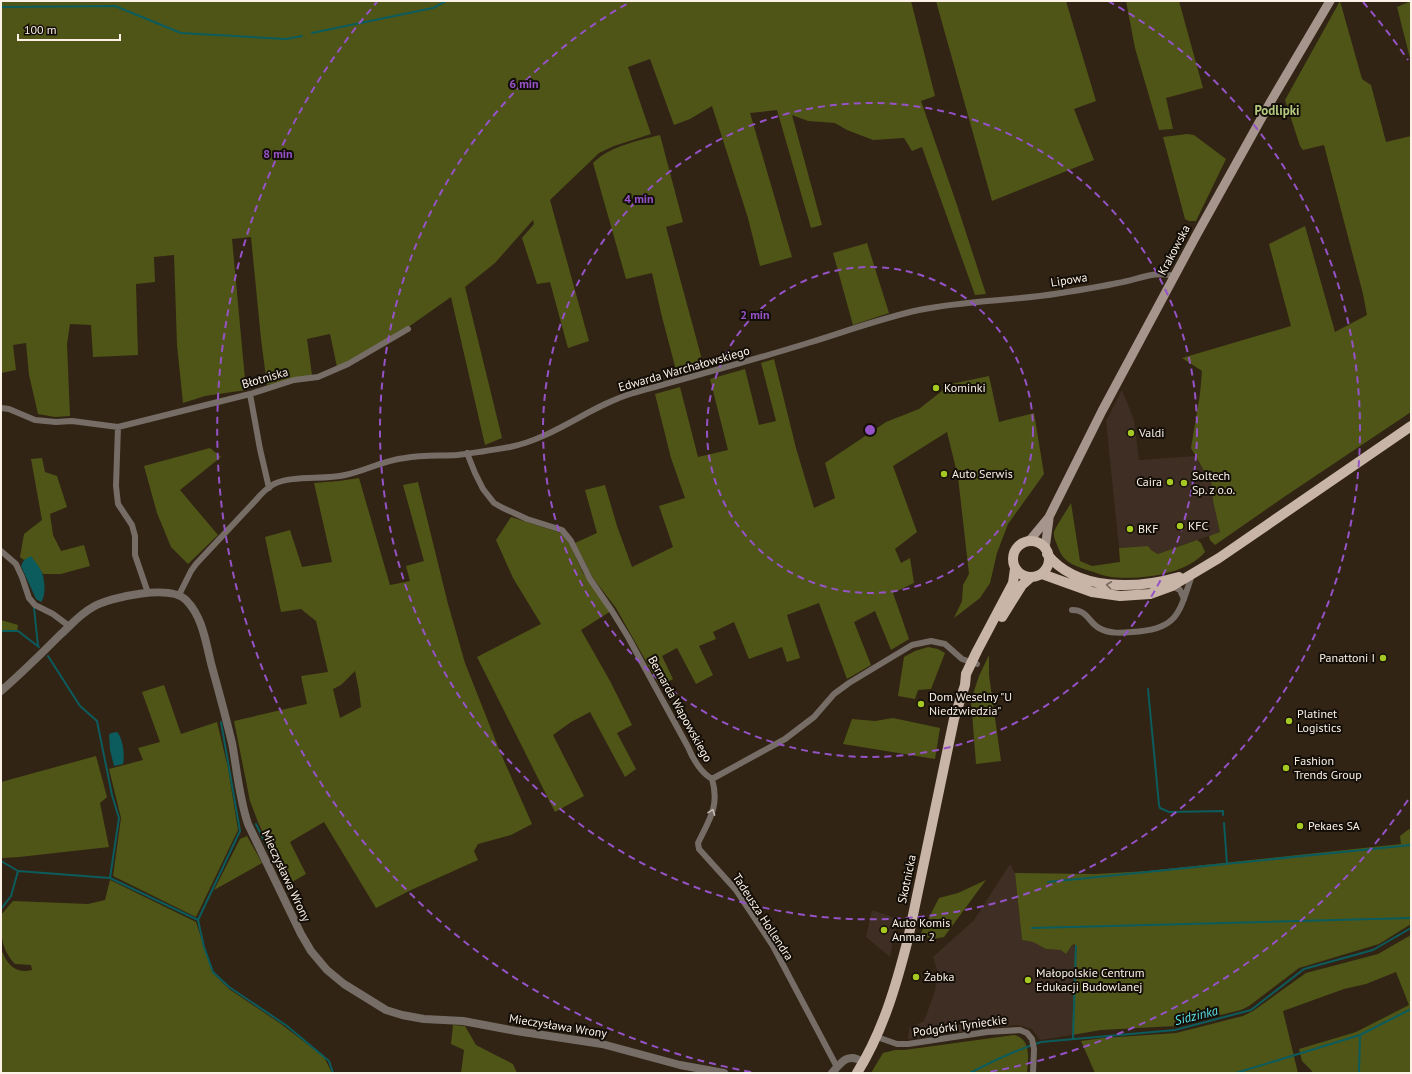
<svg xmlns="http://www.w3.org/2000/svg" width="1412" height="1074" font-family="'PT Sans',sans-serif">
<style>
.commercial{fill:#3e2e23}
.green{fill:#4f5516;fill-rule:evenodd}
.water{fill:#0c5c5e}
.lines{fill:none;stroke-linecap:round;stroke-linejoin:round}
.stream{stroke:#0c5c5e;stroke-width:2}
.minor{stroke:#776d67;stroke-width:6}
.tertiary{stroke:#776d67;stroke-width:8}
.secondary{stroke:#a5958c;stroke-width:9}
.primary{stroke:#c9b4a8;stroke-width:10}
.oneway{stroke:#786960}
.oneway2{stroke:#c6bcb4}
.ring{fill:none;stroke:#9553c7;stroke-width:2;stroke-dasharray:7 5}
.poi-dot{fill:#a5c822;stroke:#140e08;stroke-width:1.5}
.labels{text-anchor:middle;stroke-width:4;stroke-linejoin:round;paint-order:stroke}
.street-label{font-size:12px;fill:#fbf1e7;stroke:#140e08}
.poi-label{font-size:12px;fill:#fbf1e7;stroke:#140e08;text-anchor:start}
.neighbourhood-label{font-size:13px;font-weight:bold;fill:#b4c97f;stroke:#140e08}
.water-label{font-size:13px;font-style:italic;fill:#59e1e6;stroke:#140e08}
.centre{fill:#9553c7;stroke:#140e08;stroke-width:2}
.ring-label{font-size:12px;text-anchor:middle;font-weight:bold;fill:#9553c7;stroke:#140e08;stroke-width:4;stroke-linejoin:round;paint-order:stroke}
</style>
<rect width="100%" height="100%" fill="#312414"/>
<path class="commercial" d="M 1122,390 L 1134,420 L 1139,460 L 1195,456 L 1212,485 L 1213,501 L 1220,532 L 1158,554 L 1151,550 L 1148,546 L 1119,548 L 1106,421 Z
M 1010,864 L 1015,873 L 1022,940 L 1033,942 L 1046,949 L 1061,950 L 1075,944 L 1072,1035 L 1040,1040 L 1032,1029 L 1017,1025 L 908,1039 L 909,1028 L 924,1021 L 935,991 L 937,970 L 933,957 L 974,920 Z
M 872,910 L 897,919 L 890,957 L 866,937 Z"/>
<path class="green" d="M 1,1 L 911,1 L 935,96 L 921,101 L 957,205 L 986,294 L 975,295 L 922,147 L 912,151 L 904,138 L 873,140 L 847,130 L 835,123 L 808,121 L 792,115 L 822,225 L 811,228 L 777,110 L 750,113 L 792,257 L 760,266 L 748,218 L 712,106 L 690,119 L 674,125 L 650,59 L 628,67 L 651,134 L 614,146 L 599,153 L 550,200 L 589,341 L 568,348 L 550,282 L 537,284 L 522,238 L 534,224 L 533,220 L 495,263 L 465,287 L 502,438 L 485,445 L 451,297 L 407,328 L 337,367 L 330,334 L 307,339 L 312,375 L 267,385 L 261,339 L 251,237 L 232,239 L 246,390 L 205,396 L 183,403 L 177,345 L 174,255 L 154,257 L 155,282 L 136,284 L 138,355 L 93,357 L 91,325 L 70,324 L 67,344 L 70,416 L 55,417 L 38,414 L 29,375 L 26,343 L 13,345 L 16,370 L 1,373 Z
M 936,1 L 1066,1 L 1096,101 L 1074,109 L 1094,160 L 992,201 Z
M 1126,1 L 1179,1 L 1203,88 L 1166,98 L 1173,129 L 1159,130 L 1135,48 Z
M 1340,1 L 1362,79 L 1371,85 L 1386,142 L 1411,136 L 1411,412 L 1284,497 L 1215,545 L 1210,540 L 1209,536 L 1220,532 L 1213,501 L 1212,485 L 1191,448 L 1200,394 L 1202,371 L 1182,358 L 1291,326 L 1269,244 L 1305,226 L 1335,332 L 1367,315 L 1363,294 L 1324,145 L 1303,150 L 1300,146 L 1285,100 Z
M 1411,1 L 1411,62 L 1397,7 Z
M 1187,134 L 1194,135 L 1226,159 L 1196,221 L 1189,221 L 1185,219 L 1163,137 Z
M 660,135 L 683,222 L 666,227 L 704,367 L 677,374 L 661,313 L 652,273 L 626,279 L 593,163 C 610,146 637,141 660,135 Z
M 867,243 L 889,313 L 853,325 L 833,253 Z
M 774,359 L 796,448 L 814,508 L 835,498 L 825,463 L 886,422 L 919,409 L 951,384 L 989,376 L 999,422 L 1034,413 L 1044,474 L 1008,524 L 997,553 L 990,583 L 980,598 L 954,618 L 962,601 L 963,585 L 969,574 L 958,477 L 947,432 L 893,466 L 917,532 L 895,549 L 901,563 L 910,558 L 914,583 L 893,593 L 909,639 L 891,650 L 875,611 L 854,622 L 871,665 L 847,679 L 819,603 L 787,615 L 800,658 L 787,662 L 782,647 L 749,659 L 734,622 L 713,632 L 716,639 L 699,646 L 713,675 L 696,684 L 677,648 L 662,656 L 673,679 L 660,686 L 616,608 L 593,578 L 575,543 L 597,533 L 585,490 L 605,485 L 617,526 L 632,567 L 673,547 L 659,506 L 685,498 L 671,458 L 655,394 L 680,387 L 698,457 L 728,450 L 710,379 L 745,369 L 759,425 L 776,421 L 761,363 Z
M 210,448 L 221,457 L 180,490 L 218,535 L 188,564 L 171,547 L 157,513 L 144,466 Z
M 42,458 L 45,472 L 57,476 L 67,507 L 50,514 L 53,535 L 61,551 L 84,545 L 90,566 L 61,574 L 43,574 L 31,557 L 24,560 L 20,557 L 24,534 L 42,520 L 31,459 Z
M 359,478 L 390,585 L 410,581 L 406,566 L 424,561 L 403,485 L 418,482 L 448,604 L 465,663 L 501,754 L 532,824 L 511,835 L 478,844 L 474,851 L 478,860 L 411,890 L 376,908 L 324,822 L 290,842 L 306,874 L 287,885 L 258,822 L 250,801 L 234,721 L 307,704 L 301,676 L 328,672 L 316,621 L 301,609 L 281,612 L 265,537 L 290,530 L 302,567 L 332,562 L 314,483 L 339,481 ZM 355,671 L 359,691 L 361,707 L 340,718 L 333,689 L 341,685 Z
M 1071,503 L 1080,561 L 1092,566 L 1120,562 L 1119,548 L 1148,546 L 1151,550 L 1158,554 L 1197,540 L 1201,543 L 1205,552 C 1186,575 1139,580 1111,577 C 1103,576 1095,572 1087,570 C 1073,565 1063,562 1058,547 C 1056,542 1053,537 1054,532 C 1056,526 1067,510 1071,503 Z
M 511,517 L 561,533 L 570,545 L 583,573 L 611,611 L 581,630 L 610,681 L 632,725 L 617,733 L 636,769 L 625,777 L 590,712 L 571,722 L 553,735 L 584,796 L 555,812 L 477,657 L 541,624 L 513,578 L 496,540 Z
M 1,620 L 18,625 L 17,632 L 1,632 Z
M 928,647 L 938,649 L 945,653 L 931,689 L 918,690 L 915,699 L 898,696 L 904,657 L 915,651 Z
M 989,655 L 989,675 L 1001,761 L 976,764 L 971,700 L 979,676 Z
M 164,685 L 181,734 L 217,722 L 228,768 L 238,830 L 196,917 L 113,876 L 121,818 L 109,769 L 143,760 L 138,748 L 160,742 L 142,692 Z
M 893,718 L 940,728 L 935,759 L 843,744 L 852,719 L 875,721 Z
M 96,756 L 107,797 L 100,803 L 109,847 L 19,857 L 2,858 L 1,856 L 1,782 Z
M 1409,829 L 1411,831 L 1411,924 L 1379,944 L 1299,968 L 1249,1006 L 1241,1010 L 1175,1026 L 1101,1030 L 1072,1035 L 1075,944 L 1072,945 L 1066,954 L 1061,950 L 1046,949 L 1033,942 L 1022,940 L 1015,873 L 1095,874 L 1148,871 L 1401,844 L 1400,836 Z
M 247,836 L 262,863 L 214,890 L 240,839 Z
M 110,880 L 196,922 L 212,972 L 229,989 L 281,1024 L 324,1057 L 332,1073 L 1,1073 L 1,949 C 7,964 14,974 32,970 L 31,965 L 15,964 C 1,949 1,935 1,915 L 13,901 L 88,904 L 105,900 Z
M 986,880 L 944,937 L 933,939 L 920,935 L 939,898 L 958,893 Z
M 1411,935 L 1411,1073 L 1311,1073 L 1312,1071 L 1302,1061 L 1299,1049 L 1356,1032 L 1409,1005 L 1396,972 L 1366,984 L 1344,989 L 1283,1011 L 1298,1073 L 1095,1073 L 1081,1041 L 1103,1038 L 1176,1033 L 1243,1016 L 1253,1011 L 1306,973 L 1378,954 Z
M 453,1025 L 465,1026 L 476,1045 L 513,1064 L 517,1073 L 461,1073 L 464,1050 L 451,1044 Z
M 1014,1035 C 1032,1039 1028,1060 1027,1073 L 871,1073 L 883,1053 L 895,1050 L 904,1050 Z"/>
<path class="water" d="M 31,556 C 35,562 40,567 42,573 C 45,580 46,596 41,602 L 36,599 L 21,566 L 24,560 Z
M 117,732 C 123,738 125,756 123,764 L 114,766 L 110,750 L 109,735 L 111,733 Z"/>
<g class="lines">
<path class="stream" d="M 1,7 L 115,6 L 181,33 L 286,39 L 302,36
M 312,33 L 433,8 L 446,1
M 34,608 L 38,646
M 1,631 L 18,631 L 39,647
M 48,656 L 80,706 L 97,721 L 112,795 L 119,818 L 110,878
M 1148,689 L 1159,805 L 1160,808 L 1169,812 L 1223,811 L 1223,815
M 1224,823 L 1227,864
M 256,824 L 287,888
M 1,861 L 18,871 L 110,878 L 198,920 L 204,947 L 213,972 L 229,987 L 287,1026 L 329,1061 L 333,1073
M 1048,882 L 1411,845
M 1,909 L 11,896 L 18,871
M 198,920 L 240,831 L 221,722
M 1032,928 L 1411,918
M 1073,1039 L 1076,946
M 970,1073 C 993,1061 1016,1050 1041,1042 L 1175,1030 L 1251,1010 L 1304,969 L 1373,950 L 1411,928
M 1236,1073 L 1360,1035
M 1359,1073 L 1360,1035 L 1411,1009"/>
<path class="minor" d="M 250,394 L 260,449 L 269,488
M 1,408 L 9,409 L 35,420 L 56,422 L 72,421 L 118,427 L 250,394 L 294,380 L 318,377 L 348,364 L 408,329
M 118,427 L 116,486 L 118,504 L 132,525 L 135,536 L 135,555 L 148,593
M 467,453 L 475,473 L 483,489 L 494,503 L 503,508 L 527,519 L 562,530 L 571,541 L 590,579 L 612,611 L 628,637 L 688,747 C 693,759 700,772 712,779 L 785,739 L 814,717 L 834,694 L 849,683 L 912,645 L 931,641 L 945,644 L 962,659 L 977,664
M 1,551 L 16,564 L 22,577 L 29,598 L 35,605 L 53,614 L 69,626
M 1172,586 L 1180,590 L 1184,599
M 179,595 L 191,571 L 196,564 L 256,500 C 261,494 267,488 274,484 C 292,475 324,480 345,475 C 365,471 384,460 405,458 C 422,455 440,456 457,455 C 475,453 492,450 510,447 C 554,438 590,406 633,393 C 691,377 750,361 808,343 C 844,332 882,318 919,310 C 966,300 1014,301 1061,293 C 1080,290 1099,287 1118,283 C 1137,280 1156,270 1174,276
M 1072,610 C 1088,610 1088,622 1099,628 C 1110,634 1121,633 1132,632 C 1178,630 1179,613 1192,575
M 712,779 C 720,806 709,820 698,843 L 699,849 L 736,890 L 773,946 L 837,1067
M 877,1037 L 897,1044 L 908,1044 L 987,1032 L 1020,1030 L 1027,1033 L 1032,1039 L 1034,1049 L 1033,1073"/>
<path class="tertiary" d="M 1,691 C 22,673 41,654 61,634 C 71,625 80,614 93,607 C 110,597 170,584 186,600 C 203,617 206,644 212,667 C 219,692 226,718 232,743 C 237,770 239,797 248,824 L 301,934 L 311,951 L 327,970 L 344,984 L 386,1010 L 402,1015 L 424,1019 L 463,1021 L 516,1031 L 602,1044 L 680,1065 L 724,1073
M 832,1073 C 842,1061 849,1052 864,1063"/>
<path class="secondary" d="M 1030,540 L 1049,517 L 1102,411 L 1197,234 L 1271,101 L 1330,1
M 1045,549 L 1049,519"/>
<path class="primary" d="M1013 559a18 18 0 1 1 36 0a18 18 0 1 1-36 0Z
M 1047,554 C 1077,592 1137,589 1179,577
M 1042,574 L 1092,592 L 1120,596 L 1150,594 L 1172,586 L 1219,558 L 1411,426
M 1002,617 L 1022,585 L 1030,578
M 857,1073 C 883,1031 896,986 908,939 L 954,719 L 965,685 L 966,674 L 977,651 L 1013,583 L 1015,569"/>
</g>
<defs><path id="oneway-chevron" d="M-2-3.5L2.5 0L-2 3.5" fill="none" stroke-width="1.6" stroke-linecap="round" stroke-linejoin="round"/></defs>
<use class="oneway" href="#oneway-chevron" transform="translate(1109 585) rotate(-173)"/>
<use class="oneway2" href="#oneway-chevron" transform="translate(712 812) rotate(-70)"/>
<g class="ring">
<circle cx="870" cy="430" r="163"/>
<circle cx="870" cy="430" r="327"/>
<path d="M1108 1A490 490 0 1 1 632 1"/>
<path d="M1408 800A653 653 0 0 1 989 1072M751 1072A653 653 0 0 1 377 2M1363 2A653 653 0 0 1 1408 60"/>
</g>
<g class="poi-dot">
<circle cx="936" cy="388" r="4"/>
<circle cx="1131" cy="433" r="4"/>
<circle cx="944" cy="474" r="4"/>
<circle cx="1170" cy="482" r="4"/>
<circle cx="1184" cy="483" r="4"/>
<circle cx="1180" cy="526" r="4"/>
<circle cx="1130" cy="529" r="4"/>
<circle cx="1383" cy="658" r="4"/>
<circle cx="921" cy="704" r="4"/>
<circle cx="1289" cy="721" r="4"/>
<circle cx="1286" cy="768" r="4"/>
<circle cx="1300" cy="826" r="4"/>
<circle cx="884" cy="930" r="4"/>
<circle cx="916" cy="977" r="4"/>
<circle cx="1028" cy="980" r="4"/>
</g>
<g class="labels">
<g class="street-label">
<text transform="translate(1174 250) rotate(-62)" y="4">Krakowska</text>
<text transform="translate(1069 280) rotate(-9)" y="4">Lipowa</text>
<text transform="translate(684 369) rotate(-16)" y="4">Edwarda Warchałowskiego</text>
<text transform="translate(265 378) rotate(-16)" y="4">Błotniska</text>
<text transform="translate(680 709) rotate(61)" y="4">Bernarda Wapowskiego</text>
<text transform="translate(286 876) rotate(65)" y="4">Mieczysława Wrony</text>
<text transform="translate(907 879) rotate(-78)" y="4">Skotnicka</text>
<text transform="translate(763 917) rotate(57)" y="4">Tadeusza Hollendra</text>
<text transform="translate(558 1026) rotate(9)" y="4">Mieczysława Wrony</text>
<text transform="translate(960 1026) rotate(-8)" y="4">Podgórki Tynieckie</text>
</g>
<g class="poi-label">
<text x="944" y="392">Kominki</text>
<text x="1139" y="437">Valdi</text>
<text x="952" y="478">Auto Serwis</text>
<text x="1192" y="480">Soltech<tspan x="1192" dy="14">Sp. z o.o.</tspan></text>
<text x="1162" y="486" text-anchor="end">Caira</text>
<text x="1188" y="530">KFC</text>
<text x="1138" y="533">BKF</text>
<text x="1375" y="662" text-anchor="end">Panattoni I</text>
<text x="929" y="701">Dom Weselny "U<tspan x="929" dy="14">Niedźwiedzia"</tspan></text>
<text x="1297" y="718">Platinet<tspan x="1297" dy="14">Logistics</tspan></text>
<text x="1294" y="765">Fashion<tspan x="1294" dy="14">Trends Group</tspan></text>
<text x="1308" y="830">Pekaes SA</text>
<text x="892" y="927">Auto Komis<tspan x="892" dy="14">Anmar 2</tspan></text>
<text x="1036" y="977">Małopolskie Centrum<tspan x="1036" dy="14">Edukacji Budowlanej</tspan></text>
<text x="924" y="981">Żabka</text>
</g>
<g class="neighbourhood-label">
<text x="1277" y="115">Podlipki</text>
</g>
<g class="water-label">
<text transform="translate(1196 1015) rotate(-14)" y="5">Sidzinka</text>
</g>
</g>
<circle cx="870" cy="430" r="6" class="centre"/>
<g class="ring-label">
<text x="524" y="88">6 min</text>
<text x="278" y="158">8 min</text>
<text x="639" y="203">4 min</text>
<text x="755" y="319">2 min</text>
</g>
<rect width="1412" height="1074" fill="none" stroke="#fbf1e7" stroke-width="4"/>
<path d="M18 34v6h102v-6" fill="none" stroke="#fbf1e7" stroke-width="2"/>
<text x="24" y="34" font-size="12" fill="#fbf1e7" stroke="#140e08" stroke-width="3" paint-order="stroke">100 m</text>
</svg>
